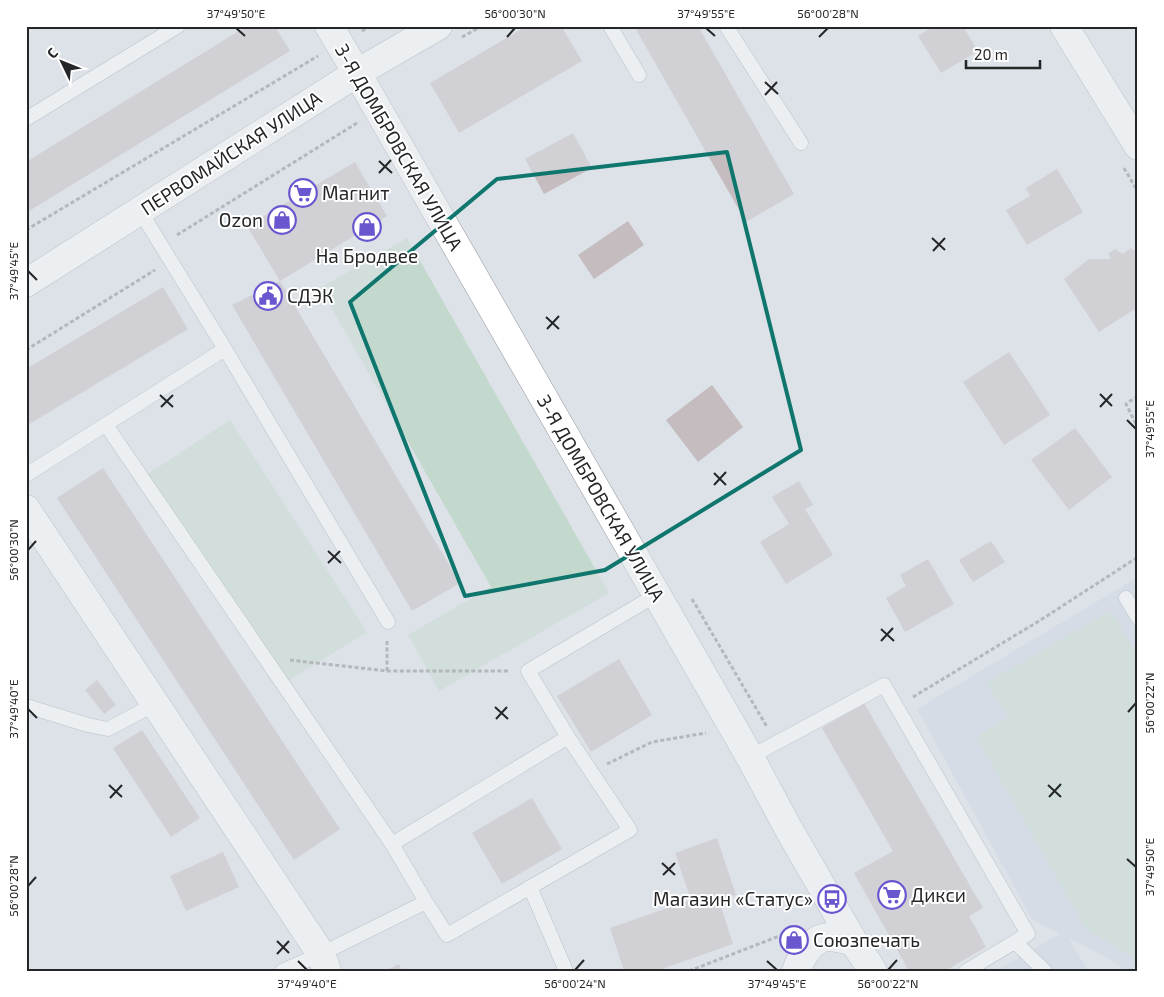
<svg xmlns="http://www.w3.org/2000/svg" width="1164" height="997" font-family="'Exo 2',sans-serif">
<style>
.built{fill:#cfd6e4}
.green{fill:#c4d9cd}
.building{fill:#c4bcbf}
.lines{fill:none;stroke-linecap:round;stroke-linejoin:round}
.lane-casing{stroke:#969aa0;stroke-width:15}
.street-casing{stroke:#969aa0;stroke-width:29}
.secondary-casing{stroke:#969aa0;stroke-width:29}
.path{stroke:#82858a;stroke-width:3;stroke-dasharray:4 2.5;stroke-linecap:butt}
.lane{stroke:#fff;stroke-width:14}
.street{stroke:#fff;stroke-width:28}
.secondary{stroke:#fff;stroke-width:28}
.marked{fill:none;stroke:#0f766e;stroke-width:4;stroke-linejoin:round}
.ticks{fill:none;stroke:#242628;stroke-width:2}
.labels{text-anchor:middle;stroke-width:4;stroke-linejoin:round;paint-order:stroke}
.street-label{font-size:19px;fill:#242628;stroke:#fff}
.poi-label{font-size:19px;fill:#242628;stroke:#fff;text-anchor:start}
.neatline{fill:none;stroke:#242628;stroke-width:2}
.ticks-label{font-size:12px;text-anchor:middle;fill:#242628}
</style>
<rect width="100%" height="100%" fill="#dde1e8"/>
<path class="built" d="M 1138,577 L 1138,971 L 1122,971 L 1118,964 L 1069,938 L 1088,971 L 995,971 L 1060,934 L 1032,919 L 917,709 Z"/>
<path class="green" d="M 407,238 L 609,593 L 439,691 L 408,635 L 491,587 L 320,288 Z
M 230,420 L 367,632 L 283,684 L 142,478 Z
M 1111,611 L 1138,656 L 1138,966 L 1132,957 L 1086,929 L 976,737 L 1008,717 L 986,683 Z"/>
<path class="building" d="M 247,26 L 275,26 L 290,51 L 26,213 L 26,162 Z
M 527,26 L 561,26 L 582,61 L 459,133 L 430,83 Z
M 634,26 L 698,26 L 794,194 L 746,222 Z
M 934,26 L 963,26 L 978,51 L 941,73 L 918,36 Z
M 573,133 L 592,168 L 544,194 L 525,159 Z
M 355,162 L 387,216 L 280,281 L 247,226 Z
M 1057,169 L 1083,212 L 1027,245 L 1006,210 L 1030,196 L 1026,188 Z
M 628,221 L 644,245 L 594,279 L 578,255 Z
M 1131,248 L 1138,254 L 1138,295 L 1134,299 L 1138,304 L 1138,307 L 1099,332 L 1064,279 L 1089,259 L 1111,259 L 1108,254 L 1115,249 L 1123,254 Z
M 280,281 L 460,583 L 412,611 L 232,305 Z
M 163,287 L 188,329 L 26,426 L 26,369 Z
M 1009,352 L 1050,415 L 1004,445 L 963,382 Z
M 712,385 L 743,427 L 698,462 L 666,420 Z
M 1075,428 L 1112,477 L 1069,510 L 1031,460 Z
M 103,468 L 340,829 L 294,860 L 57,498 Z
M 799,481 L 813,505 L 805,509 L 833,555 L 786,584 L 760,542 L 789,524 L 772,497 Z
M 991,541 L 1005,562 L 973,582 L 959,560 Z
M 928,559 L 954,604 L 905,632 L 886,598 L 906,586 L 900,575 Z
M 619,659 L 652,715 L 591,752 L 557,696 Z
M 97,680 L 116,705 L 104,714 L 85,690 Z
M 864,703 L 983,908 L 969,916 L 986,947 L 945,971 L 909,971 L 854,873 L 893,851 L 822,728 Z
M 142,730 L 200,818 L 171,837 L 113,748 Z
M 532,798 L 562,849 L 502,884 L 472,833 Z
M 717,838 L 736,895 L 719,901 L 733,944 L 656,971 L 624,971 L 610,928 L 691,900 L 675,853 Z
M 223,852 L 239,887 L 186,911 L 170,876 Z
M 399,964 L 402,971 L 385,971 Z"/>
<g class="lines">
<defs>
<path id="lane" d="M 610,26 L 639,75
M 726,26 L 801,143
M 26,119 L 178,26
M 225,349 L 388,622
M 106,425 L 392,844 L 568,737 L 528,671 L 656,595
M 26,475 L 225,349 L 140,211
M 1126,598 L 1138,618
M 26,706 L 88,725 L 108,729 L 155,704
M 750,757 L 884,685 L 1028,934 L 966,971
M 530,887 L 566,971
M 426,902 L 447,935 L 630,830 L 568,737
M 1015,942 L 1045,971
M 282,971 L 321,954 L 426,902 L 392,844"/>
<path id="street" d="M 329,26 L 357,73
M 1064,26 L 1138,146
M 26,509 L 321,954 L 327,971"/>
<path id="secondary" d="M 357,73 L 750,757 L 788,828 L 853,941 L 873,971
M 26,283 L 357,73 L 438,26
M 796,971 C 801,957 812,938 828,937 C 836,937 845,940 853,941"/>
</defs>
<use href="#lane" class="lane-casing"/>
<use href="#street" class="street-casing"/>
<use href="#secondary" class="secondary-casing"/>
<path class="path" d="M 362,31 L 370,26
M 462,37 L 482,26
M 1124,168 L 1138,192
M 26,230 L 318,56
M 177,235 L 357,123
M 26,350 L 155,270
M 1138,396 L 1126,404 L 1138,428
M 692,599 L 767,727
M 290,660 L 387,671 L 510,671
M 387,671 L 387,640
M 913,697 L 1039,621 L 1138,557
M 607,764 L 652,742 L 706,733
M 689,971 L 787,933"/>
<use href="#lane" class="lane"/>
<use href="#street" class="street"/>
<use href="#secondary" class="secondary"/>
</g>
<path d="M0 0H1164V997H0ZM 727,152 L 801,450 L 605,570 L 465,596 L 350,302 L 497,179 Z" fill="#dde1e8" fill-opacity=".55" fill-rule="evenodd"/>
<path class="marked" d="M 727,152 L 801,450 L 605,570 L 465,596 L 350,302 L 497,179 Z"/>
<path class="ticks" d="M 236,28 L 245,36M 706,28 L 715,36M 507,37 L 515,28M 819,37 L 828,28M 765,82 L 778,94M 765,95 L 777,82M 379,161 L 392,173M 379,173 L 391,160M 932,238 L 945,250M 933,251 L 945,238M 28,271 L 37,280M 546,317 L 559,329M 547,329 L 559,316M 1100,394 L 1112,406M 160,395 L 173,407M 161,407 L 173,395M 1100,407 L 1112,394M 1127,420 L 1136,429M 714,473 L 726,485M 714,485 L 726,472M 28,550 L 36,541M 328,551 L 341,563M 328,563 L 340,551M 881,629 L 894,641M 881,641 L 893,628M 495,707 L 508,719M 28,709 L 37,718M 1128,712 L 1136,703M 496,719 L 507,707M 109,785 L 122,797M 1048,785 L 1061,797M 1049,797 L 1061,784M 110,798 L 122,785M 1127,859 L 1136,867M 662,863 L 675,875M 663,875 L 675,863M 28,886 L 36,877M 277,941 L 289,953M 277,954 L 289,941M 298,961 L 307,970M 767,961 L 777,970M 575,970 L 584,960M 888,970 L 897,960"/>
<defs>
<symbol id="supermarket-ring" viewBox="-11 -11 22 22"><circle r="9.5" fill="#fff" stroke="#6a57d0" stroke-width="1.5"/><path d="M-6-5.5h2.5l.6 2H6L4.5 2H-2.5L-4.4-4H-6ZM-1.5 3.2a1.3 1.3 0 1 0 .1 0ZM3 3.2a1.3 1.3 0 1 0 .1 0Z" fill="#6a57d0"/></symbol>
<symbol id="shop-ring" viewBox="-11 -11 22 22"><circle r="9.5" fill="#fff" stroke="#6a57d0" stroke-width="1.5"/><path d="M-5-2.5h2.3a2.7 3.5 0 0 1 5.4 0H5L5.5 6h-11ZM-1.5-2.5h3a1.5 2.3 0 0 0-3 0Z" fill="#6a57d0"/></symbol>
<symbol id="civic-ring" viewBox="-11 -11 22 22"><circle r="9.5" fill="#fff" stroke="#6a57d0" stroke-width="1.5"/><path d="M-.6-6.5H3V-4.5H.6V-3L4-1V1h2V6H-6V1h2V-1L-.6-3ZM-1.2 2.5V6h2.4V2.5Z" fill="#6a57d0"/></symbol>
<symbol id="bus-ring" viewBox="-11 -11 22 22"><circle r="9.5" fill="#fff" stroke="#6a57d0" stroke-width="1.5"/><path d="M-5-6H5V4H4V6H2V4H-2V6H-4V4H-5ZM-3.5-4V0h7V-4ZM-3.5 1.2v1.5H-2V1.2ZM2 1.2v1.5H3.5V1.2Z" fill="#6a57d0"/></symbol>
</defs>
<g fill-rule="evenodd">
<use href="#supermarket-ring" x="287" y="177" width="32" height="32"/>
<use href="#shop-ring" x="266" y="204" width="32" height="32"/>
<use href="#shop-ring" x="351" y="211" width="32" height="32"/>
<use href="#civic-ring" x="252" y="280" width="32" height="32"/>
<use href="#supermarket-ring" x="876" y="879" width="32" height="32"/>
<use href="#bus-ring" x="816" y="883" width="32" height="32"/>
<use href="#shop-ring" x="778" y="924" width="32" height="32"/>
</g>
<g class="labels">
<g class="street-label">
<text transform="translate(399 147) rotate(60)" y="7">3-Я ДОМБРОВСКАЯ УЛИЦА</text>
<text transform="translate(231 153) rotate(-33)" y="7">ПЕРВОМАЙСКАЯ УЛИЦА</text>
<text transform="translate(601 498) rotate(60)" y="7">3-Я ДОМБРОВСКАЯ УЛИЦА</text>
</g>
<g class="poi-label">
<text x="322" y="200">Магнит</text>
<text x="263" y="227" text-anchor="end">Ozon</text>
<text x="367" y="263" text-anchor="middle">На Бродвее</text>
<text x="287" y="303">СДЭК</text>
<text x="911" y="902">Дикси</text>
<text x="813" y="906" text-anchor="end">Магазин «Статус»</text>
<text x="813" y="947">Союзпечать</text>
</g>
</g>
<rect width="1164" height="997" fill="none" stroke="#ffffff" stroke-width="55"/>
<g transform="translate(62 62) rotate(313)" stroke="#ffffff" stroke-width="4" paint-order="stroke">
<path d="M0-4L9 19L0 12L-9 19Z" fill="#242628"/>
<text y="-8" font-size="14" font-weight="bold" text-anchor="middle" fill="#242628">С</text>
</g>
<path d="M966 60v8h74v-8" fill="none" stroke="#242628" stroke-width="2.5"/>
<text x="974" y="60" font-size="15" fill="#242628" stroke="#ffffff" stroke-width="4" paint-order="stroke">20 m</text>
<rect x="28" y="28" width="1108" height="942" class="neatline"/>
<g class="ticks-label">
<text x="236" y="18">37°49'50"E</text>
<text x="515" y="18">56°00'30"N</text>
<text x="706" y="18">37°49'55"E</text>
<text x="828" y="18">56°00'28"N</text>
<text transform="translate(14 271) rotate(-90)" y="4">37°49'45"E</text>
<text transform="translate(1150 429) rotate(-90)" y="4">37°49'55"E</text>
<text transform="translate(14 550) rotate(-90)" y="4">56°00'30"N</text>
<text transform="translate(1150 703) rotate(-90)" y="4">56°00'22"N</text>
<text transform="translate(14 709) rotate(-90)" y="4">37°49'40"E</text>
<text transform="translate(1150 867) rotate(-90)" y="4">37°49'50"E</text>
<text transform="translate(14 886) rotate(-90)" y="4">56°00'28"N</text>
<text x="307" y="988">37°49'40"E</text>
<text x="575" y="988">56°00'24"N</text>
<text x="777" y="988">37°49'45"E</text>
<text x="888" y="988">56°00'22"N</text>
</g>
</svg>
